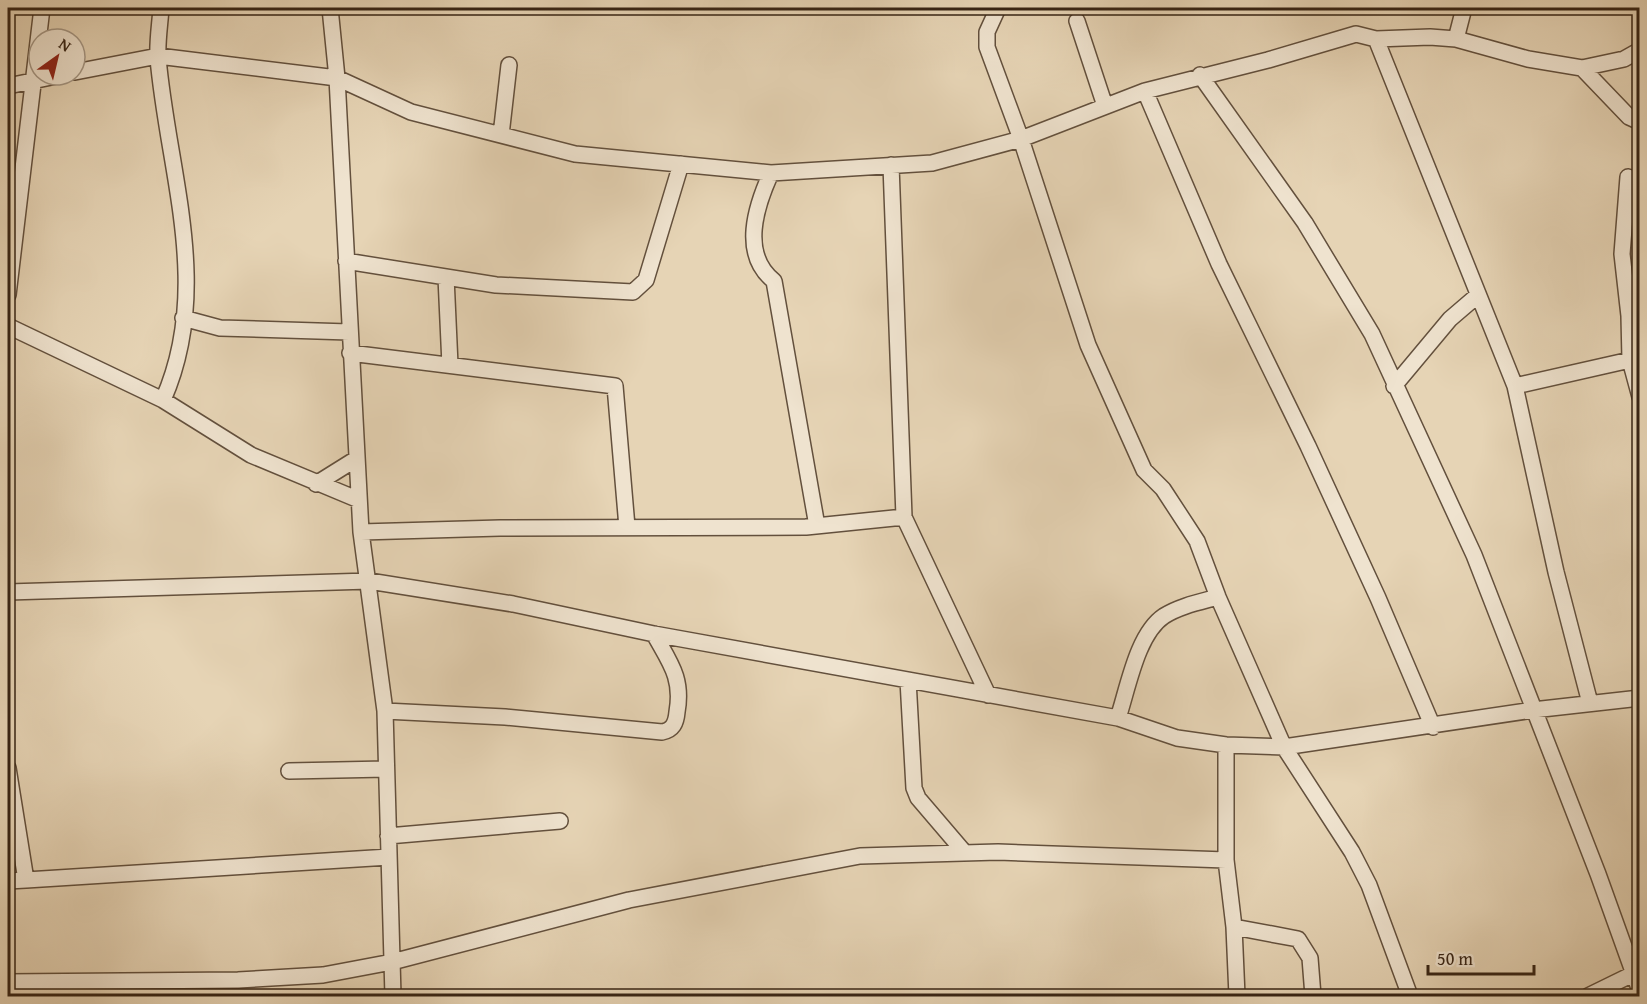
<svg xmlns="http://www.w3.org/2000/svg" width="1647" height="1004" font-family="'Gentium Book Plus',serif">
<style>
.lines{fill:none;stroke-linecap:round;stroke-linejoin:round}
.minor-casing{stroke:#63503d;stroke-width:18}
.minor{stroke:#efe3cf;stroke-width:15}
</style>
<rect width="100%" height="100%" fill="#e6d4b5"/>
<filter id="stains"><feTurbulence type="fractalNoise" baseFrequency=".00333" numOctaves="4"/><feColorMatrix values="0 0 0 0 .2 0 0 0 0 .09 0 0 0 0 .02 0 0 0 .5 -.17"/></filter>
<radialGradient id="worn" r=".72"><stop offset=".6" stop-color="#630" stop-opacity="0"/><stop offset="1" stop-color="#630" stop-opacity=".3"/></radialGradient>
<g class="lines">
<defs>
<path id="minor" d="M 161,8 C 160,24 157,41 158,58 C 168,173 213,287 163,400
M 330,8 L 337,78 L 361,532 L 385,711 L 393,996
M 998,8 L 987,32 L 987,47 L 1021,139 L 1088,345 L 1144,470 L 1163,489 L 1197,541 L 1218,597 L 1284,747 L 1352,852 L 1369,885 L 1410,996
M 1077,21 L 1105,106
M 1376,39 L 1515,386 L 1556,572 L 1590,703
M 1456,39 L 1464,8
M 1582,68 L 1629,117 L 1640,122
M 75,72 L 158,56 L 337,78 L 411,112 L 575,154 L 771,173 L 932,163 L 1021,139 L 1145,91 L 1268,60 L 1356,34 L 1376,39 L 1430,37 L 1456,39 L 1528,59 L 1582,68 L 1624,59 L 1640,50
M 1200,75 L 1305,223 L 1372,334 L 1474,555 L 1598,874 L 1640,991
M 8,86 L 61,75
M 1145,91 L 1219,264 L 1308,446 L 1378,598 L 1433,727
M 501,135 L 509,65
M 891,165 L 904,517
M 771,173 C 756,206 740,254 774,281 L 817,526
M 1628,177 L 1622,254 L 1629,316 L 1630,360 L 1640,397
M 346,261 L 496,285 L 633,292 L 646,280 L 681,164
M 446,277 L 450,365
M 8,295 L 42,8
M 183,318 L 220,328 L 349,332
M 8,326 L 163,400 L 251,455 L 359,500
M 350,353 L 615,386 L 627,527
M 1394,386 L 1450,319 L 1478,295
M 1515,386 L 1630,360
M 316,484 L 356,459
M 361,532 L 500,528 L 806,527 L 904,517 L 988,695
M 8,592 L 369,581 L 513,604 L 654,634 L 1118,718 L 1177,738 L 1226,745 L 1284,747 L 1533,710 L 1640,698
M 908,680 L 914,788 L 918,798 L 965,853
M 385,711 L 505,717 L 662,732 C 673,730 676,723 677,712 C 683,678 670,663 654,634
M 1118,718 C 1128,688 1137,634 1164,616 C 1180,606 1200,602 1218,597
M 1226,745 L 1226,860 L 1234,927 L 1237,996
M 8,768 L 26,880 L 389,857
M 289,771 L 386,769
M 388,836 L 560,821
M 8,881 L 26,880
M 1234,927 L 1298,939 L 1310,958 L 1313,996
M 8,982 L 238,980 L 323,975 L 392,962 L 629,900 L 860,856 L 998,852 L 1226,860
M 1588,996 L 1633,974"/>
</defs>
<use href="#minor" class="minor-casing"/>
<use href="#minor" class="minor"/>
</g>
<rect width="1647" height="1004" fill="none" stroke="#e6d4b5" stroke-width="30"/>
<rect x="9" y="9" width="1629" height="986" fill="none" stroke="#372415" stroke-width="3"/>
<rect x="15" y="15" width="1617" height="974" fill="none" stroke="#372415" stroke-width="1.5"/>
<g transform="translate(57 57) rotate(34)"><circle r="28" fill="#efe3cf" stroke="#a59785" stroke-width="1.5"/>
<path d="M0-4.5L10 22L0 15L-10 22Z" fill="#8f2418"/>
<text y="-9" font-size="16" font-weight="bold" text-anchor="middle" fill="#372415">N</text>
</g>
<path d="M1428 965v9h106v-9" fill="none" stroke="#372415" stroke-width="3"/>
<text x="1437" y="965" font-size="18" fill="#372415" stroke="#efe3cf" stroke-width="4.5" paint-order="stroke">50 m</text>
<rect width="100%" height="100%" filter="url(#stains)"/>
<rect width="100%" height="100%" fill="url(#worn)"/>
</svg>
